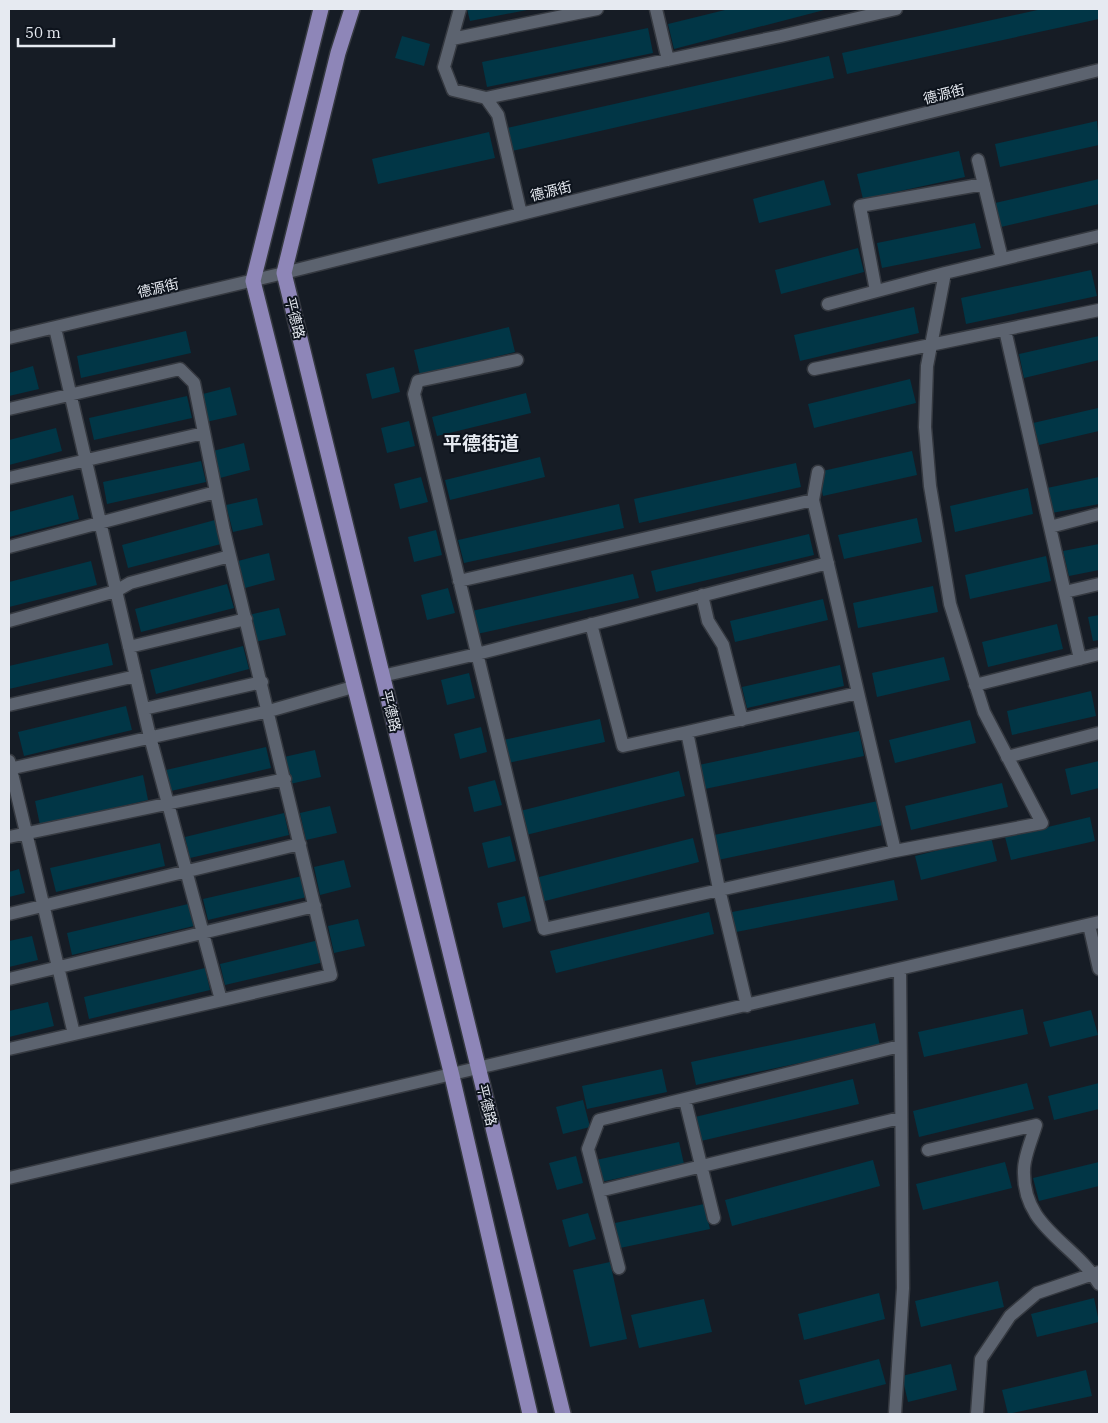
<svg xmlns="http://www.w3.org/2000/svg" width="1108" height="1423" font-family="'IBM Plex Serif','Noto Sans SC',serif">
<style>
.building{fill:#013646}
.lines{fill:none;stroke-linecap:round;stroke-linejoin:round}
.minor-casing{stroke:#353940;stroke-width:15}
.major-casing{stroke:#353940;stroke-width:18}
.minor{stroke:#5c636f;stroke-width:12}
.major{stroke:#8e86b8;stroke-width:15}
.labels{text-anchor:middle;stroke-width:4;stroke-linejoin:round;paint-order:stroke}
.street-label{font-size:14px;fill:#e6eaf1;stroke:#0d131c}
.district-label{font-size:19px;font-weight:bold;fill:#e6eaf1;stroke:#0d131c}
</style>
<rect width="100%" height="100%" fill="#161c25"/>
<path class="building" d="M 467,9 L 527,9 L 527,10 L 470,21 Z
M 729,9 L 828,9 L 674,49 L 668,24 Z
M 1042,9 L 1099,9 L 1099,19 L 847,74 L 842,53 Z
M 648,28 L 653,53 L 487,87 L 482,62 Z
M 402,36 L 430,44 L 424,66 L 395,58 Z
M 829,56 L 834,78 L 512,151 L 507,128 Z
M 1097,121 L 1099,145 L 1000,167 L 995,144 Z
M 489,132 L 495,158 L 378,184 L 372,159 Z
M 959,151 L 965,177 L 863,199 L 857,174 Z
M 1099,179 L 1099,204 L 1001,227 L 995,203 Z
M 824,180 L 831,205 L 759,223 L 753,199 Z
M 975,223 L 981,248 L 882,268 L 877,243 Z
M 858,248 L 864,272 L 781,294 L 775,270 Z
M 1091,270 L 1097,296 L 966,324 L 961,298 Z
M 914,307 L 919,333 L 800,361 L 794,335 Z
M 509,327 L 515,352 L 420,375 L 414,350 Z
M 186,331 L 191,353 L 81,378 L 77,356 Z
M 1099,336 L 1099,360 L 1024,378 L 1019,354 Z
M 33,366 L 39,389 L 9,396 L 9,373 Z
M 394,367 L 400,392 L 372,399 L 366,374 Z
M 910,379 L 916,403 L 814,428 L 808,404 Z
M 230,387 L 237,415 L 206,422 L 199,395 Z
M 526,393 L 531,413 L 437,436 L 432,417 Z
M 187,396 L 192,418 L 94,440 L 89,418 Z
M 1098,408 L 1099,431 L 1039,445 L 1033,423 Z
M 409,421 L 415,446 L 387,453 L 381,428 Z
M 56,428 L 62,451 L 9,465 L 9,440 Z
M 244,443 L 250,470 L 220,478 L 213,451 Z
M 912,451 L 917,475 L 823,496 L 818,472 Z
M 540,457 L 545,477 L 450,500 L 445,480 Z
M 201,461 L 206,482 L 107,504 L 103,482 Z
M 796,463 L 801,487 L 639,523 L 634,499 Z
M 421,477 L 428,502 L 400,509 L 394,484 Z
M 1099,477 L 1099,504 L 1052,513 L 1047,488 Z
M 1028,488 L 1033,514 L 955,532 L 950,506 Z
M 73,495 L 79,519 L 9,537 L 9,512 Z
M 257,498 L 263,525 L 233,532 L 226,505 Z
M 619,504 L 624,528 L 464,563 L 458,540 Z
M 917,518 L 922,542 L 844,559 L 838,535 Z
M 215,520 L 221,544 L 128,568 L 122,545 Z
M 436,530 L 442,555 L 414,562 L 408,537 Z
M 809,534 L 814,555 L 656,592 L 651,571 Z
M 1099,544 L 1099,570 L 1069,576 L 1063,551 Z
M 269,553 L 275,580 L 245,588 L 238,561 Z
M 1046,556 L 1051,581 L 970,599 L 965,575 Z
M 91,561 L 97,585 L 9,607 L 9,582 Z
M 633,574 L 639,598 L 477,634 L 472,611 Z
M 227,584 L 234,608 L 141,632 L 135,609 Z
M 933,586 L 938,612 L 858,628 L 853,603 Z
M 448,588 L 455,613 L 427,620 L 421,595 Z
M 823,599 L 828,620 L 735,642 L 730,621 Z
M 279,608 L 286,635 L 255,642 L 249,615 Z
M 1099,615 L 1099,640 L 1093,641 L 1088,617 Z
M 1057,624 L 1063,649 L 988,667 L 982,642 Z
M 108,643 L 113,665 L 9,689 L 9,666 Z
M 243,646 L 249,669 L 156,694 L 150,670 Z
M 944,657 L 950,680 L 877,697 L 872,673 Z
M 840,665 L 844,686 L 747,708 L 742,687 Z
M 469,673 L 475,698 L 447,705 L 441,680 Z
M 1091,691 L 1096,716 L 1012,735 L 1007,711 Z
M 126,706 L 132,730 L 24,756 L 18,732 Z
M 600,719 L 605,742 L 508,763 L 503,740 Z
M 970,720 L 976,743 L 895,763 L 889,740 Z
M 481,727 L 487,752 L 460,759 L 454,734 Z
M 859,731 L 864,756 L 700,790 L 694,766 Z
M 266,747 L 271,768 L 171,791 L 166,770 Z
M 315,750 L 321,777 L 290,784 L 284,757 Z
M 1099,761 L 1099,788 L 1071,795 L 1065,769 Z
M 679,771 L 685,796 L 526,835 L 520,811 Z
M 143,775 L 148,800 L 40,825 L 35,801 Z
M 495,780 L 502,805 L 474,812 L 468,787 Z
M 1002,783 L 1008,807 L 911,830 L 905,806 Z
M 878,801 L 883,825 L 718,860 L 714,835 Z
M 330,806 L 337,833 L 306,840 L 300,813 Z
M 284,813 L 289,835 L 190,858 L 185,837 Z
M 1090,817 L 1095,841 L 1011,860 L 1005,837 Z
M 510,836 L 516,861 L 488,868 L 482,843 Z
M 991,837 L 997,861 L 921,880 L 915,856 Z
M 693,838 L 699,862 L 541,902 L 535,878 Z
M 160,843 L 165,866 L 56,892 L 50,868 Z
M 344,860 L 351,887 L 320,895 L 314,867 Z
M 19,869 L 25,893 L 9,897 L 9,872 Z
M 302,876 L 307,897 L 208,920 L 203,899 Z
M 894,880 L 898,900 L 731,933 L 727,913 Z
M 525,896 L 531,921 L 503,928 L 497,903 Z
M 188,904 L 194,926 L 72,955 L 67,933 Z
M 709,912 L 714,934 L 556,973 L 550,951 Z
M 358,919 L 365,946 L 334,953 L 328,926 Z
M 32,936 L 38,960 L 9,967 L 9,941 Z
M 319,940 L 324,962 L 225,985 L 220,964 Z
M 205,968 L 210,990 L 89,1019 L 84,997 Z
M 48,1002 L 54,1026 L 9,1037 L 9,1011 Z
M 1023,1009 L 1028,1034 L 924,1057 L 918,1032 Z
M 1091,1010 L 1098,1035 L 1050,1047 L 1043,1022 Z
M 875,1023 L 880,1046 L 696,1085 L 691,1062 Z
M 662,1069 L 667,1092 L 587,1109 L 582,1086 Z
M 853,1079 L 859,1104 L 701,1141 L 695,1117 Z
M 1027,1083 L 1034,1109 L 919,1137 L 913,1111 Z
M 1099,1083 L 1099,1109 L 1054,1120 L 1048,1096 Z
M 583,1100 L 590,1127 L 563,1134 L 556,1107 Z
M 679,1142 L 684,1164 L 601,1182 L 596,1160 Z
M 576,1156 L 583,1183 L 557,1190 L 549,1163 Z
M 873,1160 L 880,1186 L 732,1226 L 725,1200 Z
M 1005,1162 L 1012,1188 L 923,1210 L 916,1184 Z
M 1099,1162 L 1099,1186 L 1039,1201 L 1033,1178 Z
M 704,1204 L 710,1229 L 620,1248 L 615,1223 Z
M 588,1213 L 596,1239 L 569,1247 L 562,1220 Z
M 610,1262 L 627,1339 L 590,1347 L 573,1270 Z
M 998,1281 L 1004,1307 L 921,1327 L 915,1301 Z
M 879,1293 L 885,1319 L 804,1340 L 798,1314 Z
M 1094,1298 L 1099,1322 L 1037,1337 L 1031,1314 Z
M 704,1299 L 712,1332 L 639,1348 L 631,1315 Z
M 879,1359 L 886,1384 L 805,1405 L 799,1380 Z
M 951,1364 L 957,1390 L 908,1402 L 902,1376 Z
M 1086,1370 L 1092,1396 L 1008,1414 L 1002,1390 Z"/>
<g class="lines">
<defs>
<path id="minor" d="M 460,9 L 444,67 L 453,90 L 486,98 L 781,36 L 896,9
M 656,9 L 668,60
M 452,39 L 597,9
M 486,98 L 498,115 L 521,214
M 978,160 L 1002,259
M 876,291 L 860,206 L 984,184
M 828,304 L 945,273 L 1099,236
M 55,328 L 150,737 L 221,1000
M 1005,330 L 1080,659
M 9,338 L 284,273 L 1099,70
M 517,360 L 418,381 L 414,394 L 544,929 L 895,851 L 813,500 L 818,472
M 814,369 L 1099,310
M 9,409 L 180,369 L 194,383 L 224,531 L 331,975 L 9,1049
M 9,478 L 204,433
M 1050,527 L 1099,514
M 9,547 L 216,492
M 459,581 L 813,500
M 1065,592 L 1099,584
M 702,595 L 708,621 L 723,645 L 742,720
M 9,621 L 116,591 L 130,583 L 230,556
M 591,624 L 623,746 L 687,732 L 719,889 L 747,1006
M 129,647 L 246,619
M 382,676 L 477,654 L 828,563
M 975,685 L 1099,654
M 9,705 L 136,676
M 144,709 L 262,682
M 687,732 L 858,693
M 1007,757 L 1099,733
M 9,761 L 74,1034
M 9,769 L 269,711 L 353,687
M 9,837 L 285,779
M 895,851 L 1042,823 L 984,712 L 950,604 L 930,486 L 925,427 L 927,366 L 945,273
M 9,914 L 300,844
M 1089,925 L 1099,969
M 9,979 L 315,906
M 685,1100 L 714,1218
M 928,1150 L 1036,1125 C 1032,1139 1024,1156 1024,1170 C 1022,1228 1074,1242 1099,1284
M 9,1178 L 1099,922
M 599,1191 L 900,1118
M 619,1268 L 588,1149 L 599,1120 L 900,1046
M 895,1414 L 903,1288 L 900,970
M 977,1414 L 981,1359 L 1010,1316 L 1037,1293 L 1099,1272"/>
<path id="major" d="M 321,9 L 253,281 L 452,1076 L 530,1414
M 352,9 L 338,53 L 284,273 L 563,1414"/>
</defs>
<use href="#minor" class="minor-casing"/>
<use href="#major" class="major-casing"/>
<use href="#minor" class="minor"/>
<use href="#major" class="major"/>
</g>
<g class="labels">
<g class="street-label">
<text transform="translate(944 94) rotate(-14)" y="5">德源街</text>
<text transform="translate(551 191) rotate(-14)" y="5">德源街</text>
<text transform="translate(158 288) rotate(-13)" y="5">德源街</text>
<text transform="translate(295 318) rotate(76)" y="5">平德路</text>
<text transform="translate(391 711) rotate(76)" y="5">平德路</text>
<text transform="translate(487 1105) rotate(76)" y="5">平德路</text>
</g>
<g class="district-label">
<text x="481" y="450">平德街道</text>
</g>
</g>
<rect width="1108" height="1423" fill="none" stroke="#e6eaf1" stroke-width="20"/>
<path d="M18 38v8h96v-8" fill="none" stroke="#e6eaf1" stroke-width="2.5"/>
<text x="25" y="38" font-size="15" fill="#e6eaf1" stroke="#0d131c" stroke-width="4" paint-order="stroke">50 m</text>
</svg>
